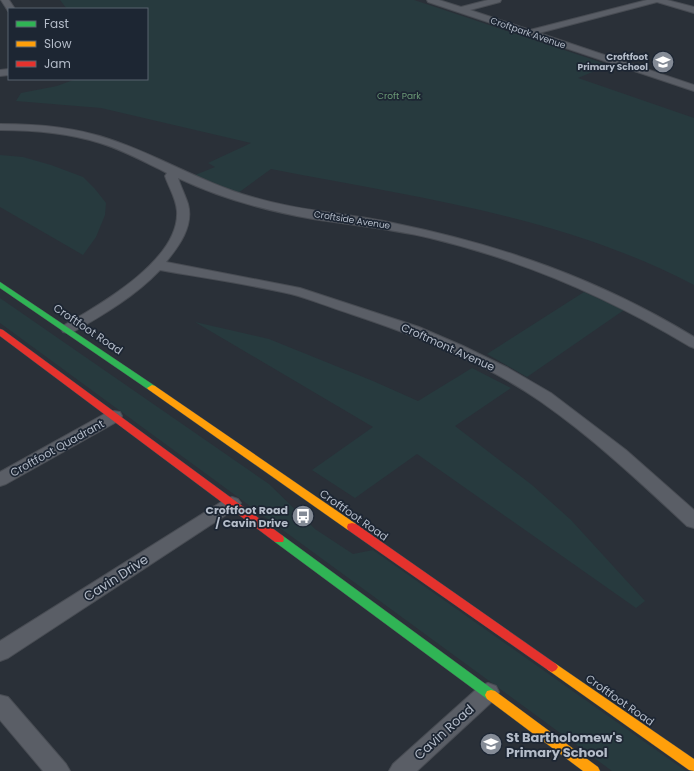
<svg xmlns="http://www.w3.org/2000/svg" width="694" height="771" font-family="Poppins,sans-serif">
	<rect width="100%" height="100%" fill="#2a3038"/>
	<g fill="#273a3e">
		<path d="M60,0H414L609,65L578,78L694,118V285C563,216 414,197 271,169L238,193L195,175L215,167L208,163L251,143L101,108L16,101L21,93L57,86L76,79H147V9H67Z"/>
		<polygon points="0,155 23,157 51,165 83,177 95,189 106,203 105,215 96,237 83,255 0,207"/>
		<polygon points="584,292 624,310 527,377 487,354"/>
		<polygon points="0,298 269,484 315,529 353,554 373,550 686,771 612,771 0,323"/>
		<polygon points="195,322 269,339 373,381 418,401 472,368 511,388 455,426 532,485 571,520 645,601 636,608 417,454 355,498 312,470 373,427"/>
	</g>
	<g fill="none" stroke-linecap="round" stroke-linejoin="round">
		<g stroke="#484c53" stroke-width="2">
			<g id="street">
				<polygon points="1,0 9,0 15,9 9,9 8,11"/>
				<polygon points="427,0 439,0 461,7 488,0 501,0 500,2 470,10 530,30 647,0 667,0 694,7 694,13 657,2 539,33 694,85 694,91 428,2"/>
				<polygon points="9,69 9,75 0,76 0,70"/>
				<path d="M0,124C37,124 74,127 109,139C158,155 202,183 252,197C298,211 346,213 393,223C501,245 599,279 694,337V348L689,346C608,297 522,260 430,238C391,229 352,225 313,219C267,211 220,198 178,178C181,187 185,195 188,204C194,226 179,246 166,262L300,288L419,327L463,346L508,368L551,393L626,450L694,510V528L687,526C640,482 593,438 540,401C482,361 417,336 351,314C331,308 311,299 291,294C248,284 204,278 160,270C135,296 105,314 73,332L68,333L63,332L61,329L63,326C99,305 180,260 177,211C176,198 169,188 165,176L167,173C145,162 123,150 100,143C68,133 34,130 0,130Z"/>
				<polygon points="114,411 120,412 122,416 120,420 6,484 0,486 0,472 108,412"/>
				<polygon points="232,497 238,499 241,503 238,507 8,658 0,661 0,641 226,499"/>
				<polygon points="488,683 496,686 499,692 496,698 417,771 389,771 393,764 480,686"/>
				<polygon points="0,695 8,697 66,764 70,771 43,771 0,720"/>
			</g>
		</g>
		<g stroke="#484c53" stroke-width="1">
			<g id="fast">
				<polygon points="0,282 155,386 157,388 155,390 149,390 0,288"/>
				<polygon points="279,535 283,536 495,691 497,695 495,699 491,700 487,699 275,542 274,539 275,536"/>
			</g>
		</g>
		<g stroke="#484c53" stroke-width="1">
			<g id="slow">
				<polygon points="152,385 155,386 356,524 357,527 356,530 348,530 149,390 147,388"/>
				<polygon points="552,662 556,664 694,759 694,771 689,770 548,670 546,667 548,664"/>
				<polygon points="491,690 495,691 598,767 600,771 583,771 487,699 485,695 487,691"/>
			</g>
		</g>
		<g stroke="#484c53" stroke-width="1">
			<g id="jam">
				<polygon points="0,329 3,330 283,536 284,539 283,542 275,542 0,336"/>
				<polygon points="352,523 356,524 556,664 558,667 556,670 552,672 548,670 348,530 347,527 348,524"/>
			</g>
		</g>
		<use href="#street" fill="#5a5e66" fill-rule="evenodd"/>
		<use href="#fast" fill="#30b455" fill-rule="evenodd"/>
		<use href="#slow" fill="#ff9f0a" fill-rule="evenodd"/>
		<use href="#jam" fill="#e5322d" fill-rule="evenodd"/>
	</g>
	<defs>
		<g id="school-disc" transform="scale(1.15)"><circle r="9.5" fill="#848b96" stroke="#1d2633"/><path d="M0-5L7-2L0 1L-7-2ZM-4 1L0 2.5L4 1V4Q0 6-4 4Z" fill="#fff"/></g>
		<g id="bus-disc" transform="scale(1.15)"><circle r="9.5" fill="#848b96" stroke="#1d2633"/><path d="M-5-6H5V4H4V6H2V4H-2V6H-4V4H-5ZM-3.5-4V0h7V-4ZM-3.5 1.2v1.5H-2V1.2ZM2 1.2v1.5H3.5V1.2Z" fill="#fff"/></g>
	</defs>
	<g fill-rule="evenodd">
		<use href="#school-disc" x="663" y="62"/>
		<use href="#bus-disc" x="303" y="516"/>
		<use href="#school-disc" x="491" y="744"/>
	</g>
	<g text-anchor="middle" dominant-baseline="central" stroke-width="3.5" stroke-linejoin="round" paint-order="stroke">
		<g font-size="9" fill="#b4bcc9" stroke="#1d2633">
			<text transform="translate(528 33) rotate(19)">Croftpark Avenue</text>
			<text transform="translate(352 220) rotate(9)">Croftside Avenue</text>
		</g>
		<g font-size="9" font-weight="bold" fill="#b4bcc9" stroke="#1d2633" text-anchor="end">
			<text x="648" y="57">Croftfoot<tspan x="648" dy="10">Primary School</tspan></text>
		</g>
		<g font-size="9" fill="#6b9a76" stroke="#1d2633">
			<text x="399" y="96">Croft Park</text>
		</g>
		<g font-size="11" fill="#b4bcc9" stroke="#1d2633">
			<text transform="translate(88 329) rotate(34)">Croftfoot Road</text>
			<text transform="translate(448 347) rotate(24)">Croftmont Avenue</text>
			<text transform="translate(57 448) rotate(-29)">Croftfoot Quadrant</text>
			<text transform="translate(354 515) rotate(35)">Croftfoot Road</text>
			<text transform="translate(620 700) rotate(35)">Croftfoot Road</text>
		</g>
		<g font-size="11" font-weight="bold" fill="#b4bcc9" stroke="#1d2633" text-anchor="end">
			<text x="288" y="510">Croftfoot Road<tspan x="288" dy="13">/ Cavin Drive</tspan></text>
		</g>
		<g font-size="13" fill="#b4bcc9" stroke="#1d2633">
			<text transform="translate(116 578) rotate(-33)">Cavin Drive</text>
			<text transform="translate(444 732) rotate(-42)">Cavin Road</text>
		</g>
		<g font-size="13" font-weight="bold" fill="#b4bcc9" stroke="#1d2633" text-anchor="start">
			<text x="506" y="737">St Bartholomew's<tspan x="506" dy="15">Primary School</tspan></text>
		</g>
	</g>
	<rect x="8" y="8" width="140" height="72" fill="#1d2633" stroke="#59626f"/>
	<rect x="16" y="21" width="20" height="6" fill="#30b455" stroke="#59626f"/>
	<text x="44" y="28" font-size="12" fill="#b4bcc9">Fast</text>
	<rect x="16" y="41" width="20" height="6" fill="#ff9f0a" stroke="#59626f"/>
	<text x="44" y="48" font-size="12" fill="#b4bcc9">Slow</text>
	<rect x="16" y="61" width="20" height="6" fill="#e5322d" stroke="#59626f"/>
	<text x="44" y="68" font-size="12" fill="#b4bcc9">Jam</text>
</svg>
